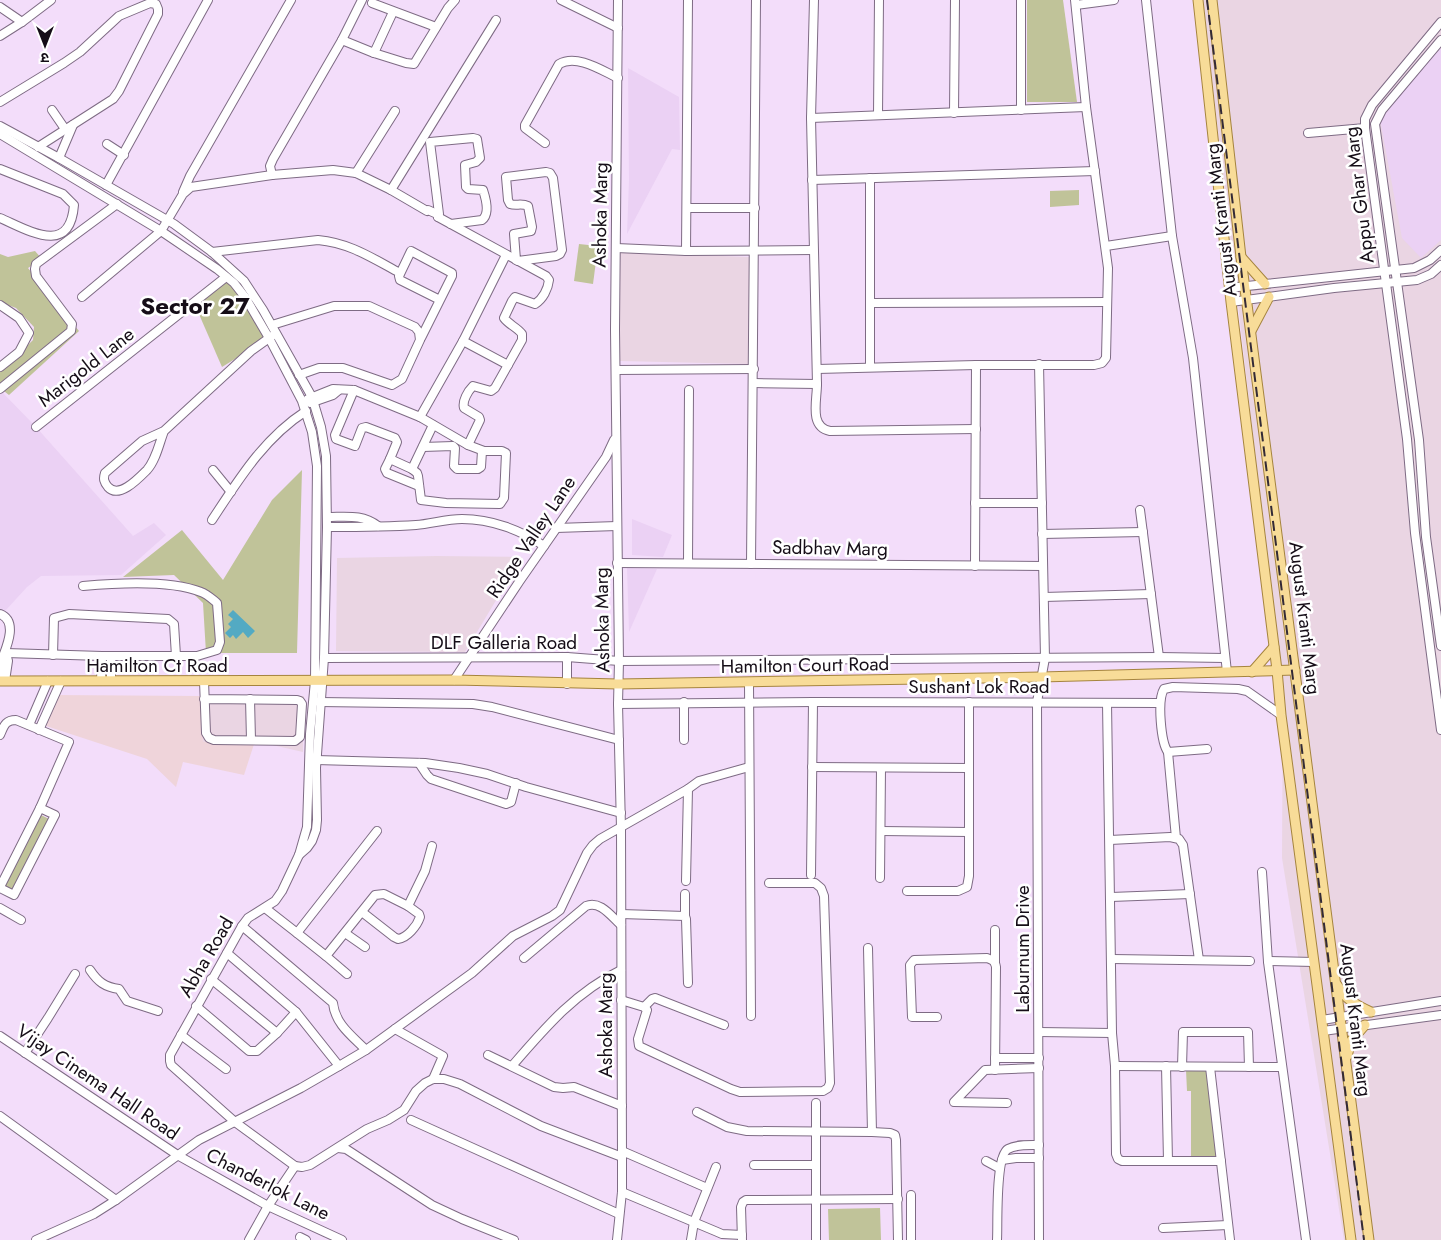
<svg xmlns="http://www.w3.org/2000/svg" width="1441" height="1240" font-family="Jost,'Noto Sans Devanagari',sans-serif">
	<rect width="100%" height="100%" fill="#f3ddfa"/>
	<g fill="#ead5e3">
		<polygon points="1203,0 1441,0 1441,1240 1344,1240 1282,858 1283,674 1269,574"/>
		<polygon points="617,252 750,257 748,364 620,361"/>
		<polygon points="436,556 522,557 465,652 336,651 337,558"/>
		<polygon points="201,696 304,696 303,752 255,741 203,742"/>
	</g>
	<g fill="#ebd1f4">
		<polygon points="1441,48 1441,240 1421,258 1402,238 1379,114"/>
		<polygon points="628,68 679,97 680,150 672,149 627,234 629,180"/>
		<polygon points="0,390 36,427 133,536 154,523 166,535 121,575 41,576 27,587 5,611 0,609"/>
		<polygon points="632,519 672,535 663,557 632,555"/>
		<polygon points="627,568 657,569 629,632"/>
	</g>
	<polygon fill="#efd4da" points="53,695 201,696 203,742 255,741 244,775 183,762 176,787 147,759 37,723"/>
	<g fill="#c0c399">
		<polygon points="1027,0 1063,0 1077,102 1027,102"/>
		<polygon points="1079,190 1079,205 1050,207 1050,191"/>
		<polygon points="579,244 598,246 593,284 574,281"/>
		<polygon points="35,251 42,259 28,268 79,331 9,395 0,388 0,372 33,340 34,327 16,308 0,302 0,254 8,257"/>
		<polygon points="226,277 269,338 222,367 195,305"/>
		<polygon points="302,470 297,653 206,653 203,603 174,575 123,577 182,530 223,580 272,500"/>
		<polygon points="39,814 49,819 14,890 4,885"/>
		<polygon points="1186,1070 1208,1070 1217,1157 1191,1157 1191,1091 1187,1091"/>
		<polygon points="880,1208 881,1240 829,1240 828,1209"/>
	</g>
	<polygon fill="#53aac3" points="233,610 255,631 248,638 243,632 236,639 233,635 230,638 225,633 231,627 228,624 233,619 228,615"/>
	<g fill="none" stroke-linecap="round" stroke-linejoin="round">
		<g stroke="#7e6b84" stroke-width="10">
			<g id="minor">
				<polyline points="561,0 618,28"/>
				<path d="M814,0L811,118L817,384C817,401 809,427 830,431L976,429"/>
				<polyline points="1021,0 1021,110"/>
				<polyline points="1146,0 1172,236 1193,358 1227,672"/>
				<polyline points="372,3 436,27"/>
				<polyline points="1076,5 1114,0"/>
				<polyline points="0,7 22,22"/>
				<polyline points="1441,22 1372,105 1365,119 1365,128 1407,439 1415,533 1441,730"/>
				<polyline points="0,36 22,22 51,0"/>
				<polyline points="342,40 374,53 393,12"/>
				<polyline points="1441,40 1382,110 1375,124 1419,440 1426,537 1441,646"/>
				<polyline points="374,53 406,63 414,64 448,8 455,0"/>
				<polyline points="0,102 64,63 80,52 119,16 150,3 156,4 158,9 158,14 119,91 113,99 38,147"/>
				<polyline points="52,110 65,129"/>
				<polyline points="954,113 955,0"/>
				<polyline points="878,115 879,0"/>
				<polyline points="811,118 1086,107"/>
				<polyline points="0,126 59,158 174,224 212,252 244,281 263,310 312,397 321,427 326,456 327,527 324,658 316,768 317,820 316,830 312,841 307,848 299,855"/>
				<polyline points="1308,133 1365,128"/>
				<polyline points="0,134 161,231 217,269 234,283 245,297 269,338 302,401 312,432 317,466 315,681 310,734 307,827 299,855 282,891 275,901 248,918 242,926 170,1055 170,1061 171,1065 235,1122 295,1166 302,1167 310,1165 367,1129 388,1120 404,1110 416,1091 425,1083 433,1079 444,1079 460,1084 541,1126 622,1157"/>
				<path d="M545,143L525,128V125L559,64C577,54 601,70 618,78"/>
				<polyline points="107,144 124,155"/>
				<polyline points="59,158 73,125"/>
				<path d="M0,169L63,194L74,205C70,257 28,230 0,218"/>
				<polyline points="356,173 395,111"/>
				<polyline points="272,175 270,166 273,159 342,40 362,0"/>
				<polyline points="812,180 1095,171"/>
				<polyline points="106,185 208,0"/>
				<polyline points="391,190 496,20"/>
				<polyline points="183,192 190,176 291,0"/>
				<polyline points="687,208 755,208"/>
				<path d="M438,217L439,214L430,142L473,138L477,139L480,158L476,162L465,165L466,187L468,189L483,190C486,199 490,214 482,220L451,224"/>
				<polyline points="1106,246 1172,236"/>
				<polyline points="616,248 686,251 813,250"/>
				<polyline points="686,251 688,0"/>
				<path d="M212,252L318,240C350,243 372,258 400,273"/>
				<path d="M516,260L514,234L531,231L532,227L528,206C522,203 516,206 510,204L508,200L506,177L546,172L550,173L553,178L562,250L560,254L556,256L518,261"/>
				<polyline points="1229,288 1414,268 1430,260 1441,250"/>
				<path d="M82,297L161,231L183,194L191,187L272,175L333,170L356,173L391,190L427,211L428,210L437,214L438,217L546,276L549,280C548,289 543,299 535,304L515,297L512,301L504,318C509,325 517,327 522,334V340L495,388L491,391L473,386C468,391 462,401 464,408L479,417L480,420L468,445L420,417"/>
				<polyline points="1231,302 1334,288 1417,280 1431,274 1441,265"/>
				<polyline points="870,303 1107,302"/>
				<polyline points="0,305 19,318 29,333 19,352 0,367"/>
				<polyline points="272,325 334,306 369,306 415,327 419,332 420,340 402,379 392,385 343,368 319,368 299,375"/>
				<polyline points="421,338 452,276 452,273 411,251 399,276 400,280 440,300"/>
				<polyline points="463,341 508,365"/>
				<polyline points="1039,364 1045,658 1037,702 1039,1240"/>
				<polyline points="870,367 870,178"/>
				<polyline points="817,369 976,365 1094,365 1102,363 1106,358 1108,268 1086,107 1075,0"/>
				<polyline points="616,370 754,369"/>
				<polyline points="754,383 817,384"/>
				<polyline points="0,389 71,331 72,324 36,276 35,269 36,264 117,204"/>
				<polyline points="354,390 335,435 336,439 355,446 362,428 366,427 395,438 397,442 390,459 412,469 433,425"/>
				<polyline points="308,399 333,389 354,390 420,417 463,341 506,255"/>
				<polyline points="310,403 333,395 339,390"/>
				<polyline points="36,427 226,277"/>
				<path d="M164,431C159,444 156,460 147,470C138,479 119,499 108,487C104,482 103,479 105,473L142,441L164,431L251,351L272,336"/>
				<polyline points="423,447 453,446 455,448 454,466 457,469 478,469 481,467 482,451"/>
				<polyline points="390,459 385,469 387,473 419,486"/>
				<polyline points="412,469 417,473 418,476 421,500 446,503 500,504 504,498 506,453 502,451 484,451 468,445"/>
				<polyline points="213,470 231,492"/>
				<polyline points="975,503 1042,503"/>
				<polyline points="1140,510 1159,657"/>
				<path d="M327,517C347,517 362,514 378,526"/>
				<path d="M212,520C239,479 264,438 306,411"/>
				<path d="M327,527C357,527 387,527 416,525C431,524 446,519 462,519C491,519 521,530 544,546"/>
				<polyline points="556,528 617,526"/>
				<polyline points="1042,534 1143,532"/>
				<polyline points="617,563 1043,566"/>
				<polyline points="688,563 689,390"/>
				<polyline points="751,564 756,0"/>
				<polyline points="975,566 976,365"/>
				<polyline points="1044,597 1151,594"/>
				<path d="M0,614C18,621 7,646 2,659C0,664 1,670 0,675"/>
				<path d="M6,653L102,656H197L217,650L220,642L217,603C212,599 207,594 201,592C171,580 115,583 83,586"/>
				<polyline points="53,655 54,618 69,614 168,619 174,624 176,656"/>
				<polyline points="111,656 111,681"/>
				<polyline points="324,658 567,657 619,661 1159,657 1225,658"/>
				<polyline points="454,680 519,582 606,457 614,440"/>
				<polyline points="5,681 8,661 6,653"/>
				<polyline points="101,681 102,656"/>
				<polyline points="204,681 206,733 209,738 214,740 295,741 300,737 302,704 300,701 297,700 204,699"/>
				<polyline points="749,682 751,1016"/>
				<polyline points="567,684 567,657"/>
				<polyline points="250,699 251,740"/>
				<polyline points="319,702 473,704 492,707 619,740"/>
				<polyline points="684,702 684,740"/>
				<polyline points="1107,703 1112,1033 1115,1066 1116,1154 1118,1159 1122,1161 1221,1161"/>
				<polyline points="618,704 813,702 1160,703"/>
				<polyline points="29,725 48,681"/>
				<polyline points="39,730 61,681"/>
				<path d="M0,735C4,726 5,720 16,720L69,742L40,808L0,887"/>
				<polyline points="1168,752 1207,749"/>
				<polyline points="316,760 425,763 459,768 487,774 526,787 621,813"/>
				<polyline points="419,763 427,775 431,779 506,804 511,802 516,783"/>
				<polyline points="812,767 969,768"/>
				<polyline points="881,831 969,832"/>
				<path d="M1176,838L1168,752C1161,743 1157,700 1164,689L1173,687L1238,689L1247,691L1281,715"/>
				<polyline points="1110,840 1170,837 1179,839 1183,845 1199,960"/>
				<polyline points="1262,872 1268,962 1306,1240"/>
				<polyline points="811,875 813,702"/>
				<polyline points="880,878 881,768"/>
				<polyline points="686,881 688,789 699,781 749,767"/>
				<polyline points="0,888 14,895 55,815 40,808"/>
				<polyline points="907,891 958,891 967,887 969,876 969,702"/>
				<polyline points="685,894 685,916"/>
				<polyline points="1111,897 1190,894"/>
				<polyline points="0,908 21,920"/>
				<polyline points="265,908 297,933 377,831"/>
				<path d="M362,912L394,937L398,939C407,938 417,926 420,917L419,914L408,906L425,871L432,846"/>
				<polyline points="621,914 685,916 686,919 688,983"/>
				<path d="M242,926L333,1003C335,1024 352,1036 366,1050"/>
				<polyline points="297,933 326,956 375,895 384,894 408,906"/>
				<polyline points="345,933 365,947"/>
				<polyline points="227,953 296,1012 339,1066 366,1050 472,973 513,936 552,916 560,910 587,853 593,845 600,839 688,789"/>
				<polyline points="326,956 347,974"/>
				<path d="M524,958L586,906C600,900 611,916 621,925"/>
				<polyline points="1112,959 1250,961"/>
				<polyline points="1268,961 1314,962"/>
				<polyline points="995,963 995,930"/>
				<path d="M90,970C98,982 105,987 119,989L127,1001L158,1011"/>
				<polyline points="211,979 277,1033 296,1012"/>
				<polyline points="621,1000 644,1007 647,1010 638,1039 639,1046 731,1089 740,1092 823,1091 828,1088 830,1083 824,896 821,888 815,883 769,883"/>
				<polyline points="196,1006 249,1051 257,1051 277,1033"/>
				<polyline points="644,1007 652,999 655,998 724,1025"/>
				<path d="M937,1017H912L910,965L914,960L987,958C993,960 995,961 996,967L995,1070"/>
				<polyline points="1322,1020 1441,1001"/>
				<polyline points="395,1029 443,1056 433,1079"/>
				<polyline points="1323,1031 1441,1015"/>
				<polyline points="1039,1032 1112,1033"/>
				<polyline points="181,1035 226,1069"/>
				<polyline points="0,1036 179,1156 268,1206 342,1240"/>
				<polyline points="25,1053 48,1018 75,974"/>
				<polyline points="488,1055 554,1087 563,1088 574,1087 622,1106"/>
				<polyline points="995,1058 1039,1058"/>
				<path d="M512,1066C544,1029 575,992 621,970"/>
				<polyline points="1115,1066 1282,1067"/>
				<polyline points="1166,1066 1168,1161"/>
				<polyline points="1182,1067 1183,1032 1248,1032 1249,1067"/>
				<polyline points="1210,1067 1230,1240"/>
				<polyline points="816,1103 816,1240"/>
				<polyline points="1007,1103 954,1102 985,1070 1039,1068"/>
				<polyline points="697,1112 727,1127 747,1131 872,1132 868,948"/>
				<polyline points="0,1116 116,1200"/>
				<polyline points="411,1120 619,1214"/>
				<polyline points="872,1132 890,1133 895,1135 896,1140 898,1240"/>
				<polyline points="338,1148 346,1149 432,1205 462,1219 514,1240"/>
				<polyline points="622,1151 707,1188"/>
				<polyline points="1002,1160 1016,1158 1039,1158"/>
				<polyline points="986,1161 999,1168"/>
				<polyline points="754,1165 815,1165"/>
				<polyline points="622,1192 715,1231 722,1234 742,1235"/>
				<polyline points="911,1195 911,1240"/>
				<polyline points="1163,1228 1228,1225"/>
				<polyline points="300,1237 306,1240"/>
				<polyline points="36,1240 94,1214 116,1200 199,1140 301,1088 339,1066"/>
				<polyline points="249,1240 268,1206 295,1166"/>
				<polyline points="617,1240 622,1192 622,1157 621,828 618,704 619,661 615,330 618,0"/>
				<polyline points="691,1240 694,1222 716,1167"/>
				<polyline points="742,1240 741,1207 743,1202 746,1200 898,1199"/>
				<path d="M997,1240C998,1224 995,1156 1008,1149C1017,1144 1030,1145 1039,1145"/>
			</g>
		</g>
		<g stroke="#a5843e" stroke-width="11">
			<g id="major">
				<polyline points="1198,0 1231,302 1277,670 1281,715 1351,1240"/>
				<polyline points="1212,0 1242,266 1369,1240"/>
				<polyline points="1241,257 1265,284"/>
				<polyline points="1251,331 1269,297"/>
				<polyline points="1252,672 1274,647"/>
				<polyline points="0,681 454,680 618,684 1041,677 1295,670"/>
				<path d="M1337,985C1345,999 1356,1005 1371,1012"/>
				<polyline points="1347,1056 1351,1041 1365,1025"/>
			</g>
		</g>
		<use href="#minor" stroke="#fff" stroke-width="8"/>
		<use href="#major" stroke="#f8dc98" stroke-width="9"/>
		<polyline stroke="#332a36" stroke-width="2" stroke-dasharray="10 5" stroke-linecap="butt" points="1207,0 1364,1240"/>
	</g>
	<g text-anchor="middle" dominant-baseline="central" stroke-width="5" stroke-linejoin="round" paint-order="stroke">
		<g font-size="19" fill="#150d17" stroke="#fff">
			<text transform="translate(1359 195) rotate(-97)">Appu Ghar Marg</text>
			<text transform="translate(600 215) rotate(-89)">Ashoka Marg</text>
			<text transform="translate(1221 220) rotate(-97)">August Kranti Marg</text>
			<text transform="translate(86 367) rotate(-38)">Marigold Lane</text>
			<text transform="translate(531 537) rotate(-56)">Ridge Valley Lane</text>
			<text transform="translate(830 548) rotate(1)">Sadbhav Marg</text>
			<text transform="translate(1305 618) rotate(83)">August Kranti Marg</text>
			<text transform="translate(602 620) rotate(-91)">Ashoka Marg</text>
			<text x="504" y="642">DLF Galleria Road</text>
			<text x="157" y="665">Hamilton Ct Road</text>
			<text transform="translate(805 665) rotate(-1)">Hamilton Court Road</text>
			<text x="979" y="686">Sushant Lok Road</text>
			<text transform="translate(1022 949) rotate(-90)">Laburnum Drive</text>
			<text transform="translate(206 957) rotate(-60)">Abha Road</text>
			<text transform="translate(1356 1020) rotate(83)">August Kranti Marg</text>
			<text transform="translate(605 1025) rotate(-90)">Ashoka Marg</text>
			<text transform="translate(98 1082) rotate(34)">Vijay Cinema Hall Road</text>
			<text transform="translate(268 1184) rotate(27)">Chanderlok Lane</text>
		</g>
		<g font-size="24" font-weight="bold" fill="#150d17" stroke="#fff">
			<text x="195" y="305">Sector 27</text>
		</g>
	</g>
	<g transform="translate(45 45) rotate(180)" stroke="#ffffff" stroke-width="4" paint-order="stroke">
	<path d="M0-4L9 19L0 12L-9 19Z" fill="#150d17"/>
	<text y="-8" font-size="14" font-weight="bold" text-anchor="middle" fill="#150d17">उ</text>
	</g>
</svg>
